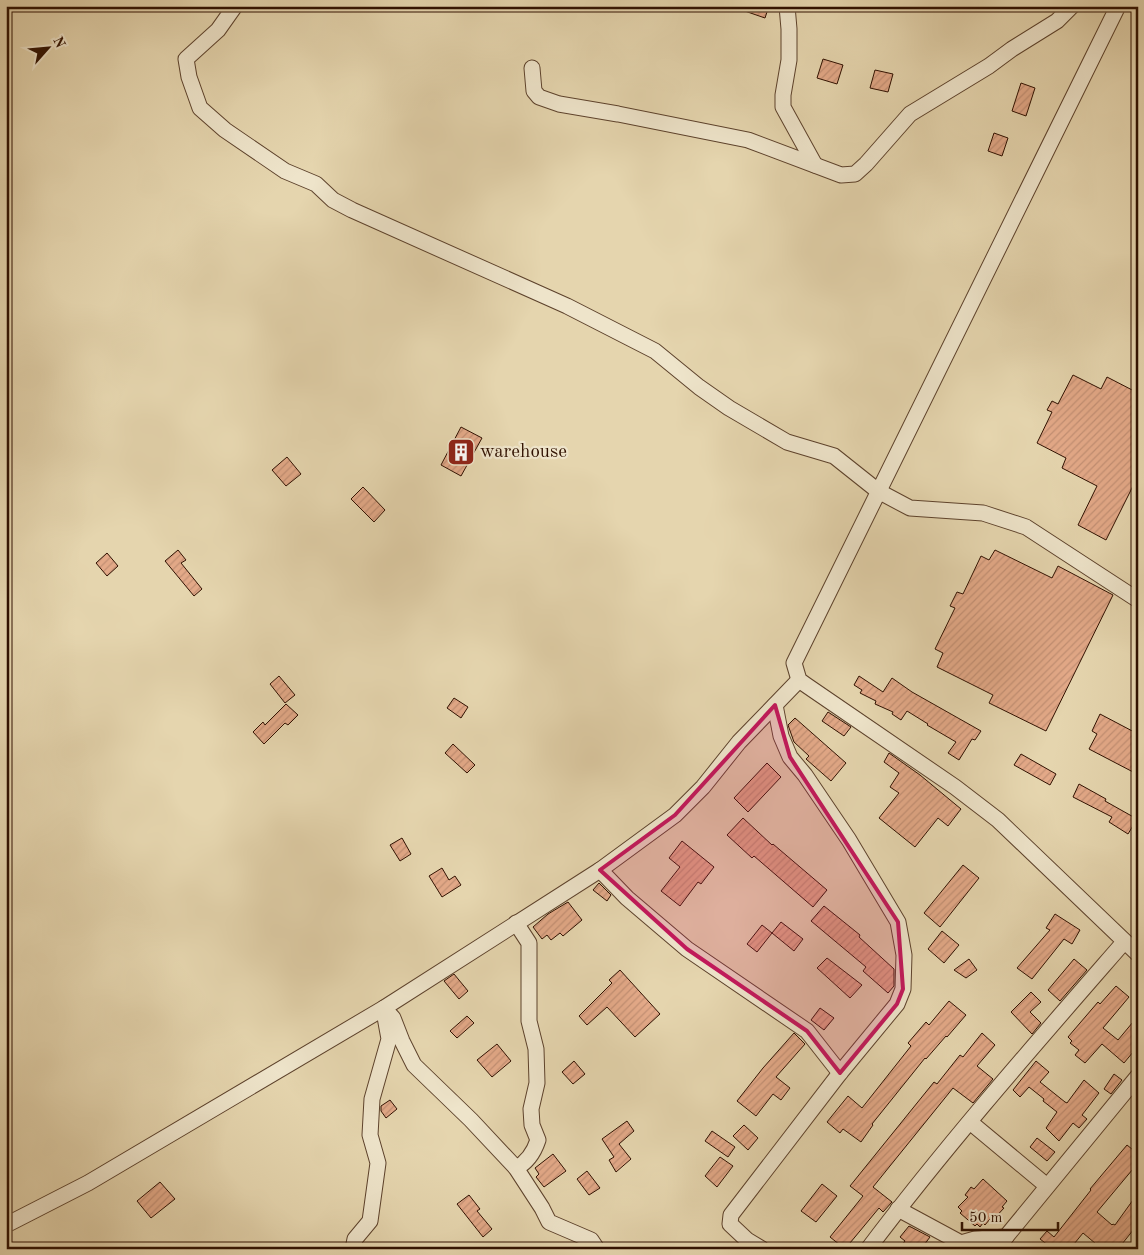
<svg xmlns="http://www.w3.org/2000/svg" width="1144" height="1255" font-family="'Old Standard TT',serif">
	<defs>
		<pattern id="building-hatch" width="6" height="6" patternUnits="userSpaceOnUse" patternTransform="scale(1.25)"><rect width="6" height="6" fill="#e3a988"/><path d="M-1 1l2-2M0 6l6-6M5 7l2-2" fill="none" stroke="#c39074"/></pattern>
	</defs>
	<rect width="100%" height="100%" fill="#e5d5ae"/>
	<filter id="stains"><feTurbulence type="fractalNoise" baseFrequency=".004" numOctaves="4"/><feColorMatrix values="0 0 0 0 .2 0 0 0 0 .09 0 0 0 0 .02 0 0 0 .5 -.17"/></filter>
	<radialGradient id="worn" r=".72"><stop offset=".6" stop-color="#630" stop-opacity="0"/><stop offset="1" stop-color="#630" stop-opacity=".3"/></radialGradient>
	<g fill="url(#building-hatch)" stroke="#301101">
		<polygon points="736,6 769,6 765,18 736,8"/>
		<polygon points="823,59 843,65 837,84 817,78"/>
		<polygon points="875,70 893,74 888,92 870,88"/>
		<polygon points="1021,83 1035,88 1026,116 1012,111"/>
		<polygon points="994,133 1008,138 1002,156 988,151"/>
		<polygon points="1073,375 1101,389 1107,377 1138,393 1138,476 1106,540 1078,525 1097,486 1062,468 1066,458 1037,443 1052,412 1047,410 1052,401 1058,404"/>
		<polygon points="461,427 482,438 461,476 441,465"/>
		<polygon points="287,457 301,474 286,486 272,470"/>
		<polygon points="363,487 385,510 374,522 351,499"/>
		<polygon points="178,550 186,560 181,563 202,589 194,596 165,561"/>
		<polygon points="995,550 1052,578 1058,566 1113,595 1046,731 989,703 993,695 937,667 943,653 935,649 955,608 950,606 957,592 963,594 981,556 989,560"/>
		<polygon points="107,553 118,566 107,576 96,563"/>
		<polygon points="279,676 295,695 285,703 270,684"/>
		<polygon points="859,676 883,692 892,678 912,692 981,731 975,740 972,739 959,760 948,753 956,742 927,725 928,724 907,711 901,720 892,714 893,712 875,704 876,701 860,693 862,690 854,685"/>
		<polygon points="454,698 468,707 461,718 447,708"/>
		<polygon points="286,704 298,715 288,725 285,723 264,744 253,732 263,722 265,725"/>
		<polygon points="828,712 851,727 844,736 822,721"/>
		<polygon points="1100,714 1138,734 1138,768 1135,773 1089,749 1097,734 1092,731"/>
		<polygon points="795,718 846,763 831,781 806,759 809,756 794,742 788,725"/>
		<polygon points="453,744 475,765 467,773 445,753"/>
		<polygon points="889,753 920,775 961,809 948,826 938,818 915,847 879,818 899,793 890,787 899,773 884,762"/>
		<polygon points="1021,754 1056,774 1050,785 1014,765"/>
		<polygon points="767,763 781,777 748,812 734,798"/>
		<polygon points="1079,784 1106,799 1105,801 1137,819 1128,834 1109,822 1112,817 1073,797"/>
		<polygon points="743,818 772,845 773,844 827,890 813,907 754,856 752,858 727,835"/>
		<polygon points="402,838 411,854 400,861 390,845"/>
		<polygon points="682,841 714,867 701,884 698,882 680,906 661,891 680,867 669,858"/>
		<polygon points="963,865 979,878 940,927 924,913"/>
		<polygon points="442,868 449,880 455,876 461,885 442,897 429,876"/>
		<polygon points="599,883 611,895 607,901 593,890"/>
		<polygon points="568,902 582,920 563,936 560,933 551,940 547,935 542,939 533,927 548,914"/>
		<polygon points="824,906 860,935 859,937 894,969 894,986 888,993 863,971 866,967 811,921"/>
		<polygon points="1055,914 1080,930 1072,944 1064,939 1032,979 1017,968 1050,930 1046,928"/>
		<polygon points="781,922 803,939 794,951 772,933"/>
		<polygon points="762,925 772,933 757,952 747,944"/>
		<polygon points="942,931 959,945 944,963 928,949"/>
		<polygon points="827,958 862,985 850,998 817,968"/>
		<polygon points="969,959 977,970 966,978 954,970"/>
		<polygon points="1074,959 1087,970 1060,1001 1048,990"/>
		<polygon points="620,970 660,1014 635,1037 607,1007 587,1025 579,1016 612,983 609,980"/>
		<polygon points="454,974 468,991 459,999 444,981"/>
		<polygon points="1116,986 1129,997 1103,1028 1118,1040 1138,1016 1138,1046 1124,1063 1102,1044 1085,1063 1075,1055 1079,1050 1070,1043 1072,1041 1068,1037 1098,1002 1100,1004"/>
		<polygon points="1031,992 1041,1002 1030,1012 1041,1023 1032,1034 1011,1012"/>
		<polygon points="949,1001 966,1015 947,1037 946,1036 926,1059 925,1058 872,1124 873,1125 861,1142 843,1129 840,1133 827,1122 848,1096 862,1108 911,1046 908,1043 926,1022 929,1025"/>
		<polygon points="820,1008 834,1018 824,1030 811,1020"/>
		<polygon points="467,1016 474,1023 457,1038 450,1031"/>
		<polygon points="794,1033 805,1044 776,1077 790,1088 781,1100 773,1094 756,1116 737,1101 763,1068"/>
		<polygon points="982,1033 995,1045 977,1066 993,1079 973,1103 953,1088 873,1187 892,1202 883,1212 879,1208 845,1249 830,1237 863,1196 850,1186 934,1082 937,1084 960,1055 963,1057"/>
		<polygon points="497,1044 511,1061 492,1077 477,1060"/>
		<polygon points="574,1061 585,1074 573,1084 562,1072"/>
		<polygon points="1036,1061 1049,1072 1040,1082 1065,1102 1067,1103 1084,1080 1099,1093 1082,1115 1087,1119 1079,1128 1073,1123 1059,1141 1046,1128 1057,1112 1043,1101 1044,1099 1029,1087 1020,1097 1013,1090"/>
		<polygon points="1114,1074 1122,1080 1111,1094 1104,1089"/>
		<polygon points="390,1100 397,1109 386,1118 381,1111 381,1106"/>
		<polygon points="627,1121 634,1131 619,1144 631,1159 616,1172 609,1160 614,1157 602,1139"/>
		<polygon points="744,1125 758,1138 748,1150 733,1136"/>
		<polygon points="712,1131 735,1147 728,1157 705,1141"/>
		<polygon points="1037,1138 1055,1152 1047,1161 1030,1147"/>
		<polygon points="1127,1145 1138,1154 1138,1163 1097,1212 1112,1225 1113,1224 1115,1225 1138,1193 1138,1224 1118,1249 1102,1249 1083,1233 1070,1249 1053,1249 1040,1239 1047,1231 1054,1237 1091,1190 1090,1189"/>
		<polygon points="553,1154 566,1171 544,1187 536,1177 539,1174 535,1168"/>
		<polygon points="720,1157 733,1166 717,1187 705,1176"/>
		<polygon points="587,1171 600,1188 589,1195 577,1179"/>
		<polygon points="983,1179 1007,1201 1002,1207 1004,1208 992,1221 990,1219 985,1225 983,1223 980,1227 977,1224 975,1226 960,1213 962,1211 958,1207 968,1197 965,1195 971,1187 974,1189"/>
		<polygon points="160,1182 175,1199 151,1218 137,1201"/>
		<polygon points="822,1184 837,1196 816,1222 801,1211"/>
		<polygon points="469,1195 480,1209 477,1211 492,1229 483,1237 457,1204"/>
		<polygon points="909,1226 930,1237 921,1249 899,1249 905,1241 900,1237"/>
	</g>
	<g fill="none" stroke-linecap="round" stroke-linejoin="round">
		<g stroke="#5d422c" stroke-width="17">
			<g id="minor">
				<polyline points="235,6 218,30 186,59 189,77 200,108 225,130 285,171 316,184 333,200 352,210 567,306 655,351 699,387 729,408 787,442 834,456 878,491 910,508 983,513 1026,527 1138,600"/>
				<polyline points="787,6 789,29 789,60 783,95 783,107 815,165"/>
				<polyline points="1118,6 794,663 799,680 806,685 955,787 998,820 1138,954"/>
				<polyline points="532,68 534,91 539,97 559,104 618,114 748,140 841,175 855,174 866,164 910,114 989,66 1012,49 1057,21 1072,6"/>
				<polyline points="600,870 627,898 687,949 807,1031 840,1073"/>
				<polyline points="384,1008 393,1018 402,1041 414,1065 471,1120 516,1168 542,1208 549,1222 591,1240 597,1249"/>
				<polyline points="970,1122 1047,1186"/>
				<path d="M516,1168C528,1162 534,1152 538,1140L532,1125L531,1109L537,1083L536,1049L529,1021V943L516,923"/>
				<polyline points="898,1209 961,1243 967,1249"/>
				<polyline points="6,1225 88,1183 384,1008 600,870 675,815 703,787 739,742 799,680"/>
				<polyline points="961,1243 975,1239 1006,1237"/>
				<polyline points="353,1249 355,1239 370,1221 378,1163 370,1135 372,1099 389,1039 385,1017"/>
				<polyline points="762,1249 747,1240 730,1224 731,1215 840,1073 897,1004 903,989 904,955 898,922 849,840 805,775 790,757 781,736 775,705"/>
				<path d="M868,1249C948,1143 1037,1042 1124,942"/>
				<polyline points="996,1249 1138,1076"/>
			</g>
		</g>
		<use href="#minor" stroke="#eee4ca" stroke-width="15"/>
	</g>
	<path fill="#c2185b" fill-opacity="0.2" stroke="#c2185b" stroke-width="4" stroke-linejoin="round" d="M775,705L790,757L898,922L903,989L897,1004L840,1073L807,1031L687,949L600,870L675,815Z"/>
	<defs>
		<g id="building-square" transform="scale(1.4375)"><rect x="-9" y="-9" width="18" height="18" rx="4" fill="#8f2418" stroke="#eee4ca"/><path d="M-4-6H4V6H1V3H-1V6H-4ZM-2.5-4.3h1.7v1.8h-1.7ZM.8-4.3h1.7v1.8H.8ZM-2.5-1h1.7V.8h-1.7ZM.8-1h1.7V.8H.8Z" fill="#fff"/></g>
	</defs>
	<g fill-rule="evenodd">
		<use href="#building-square" x="461" y="452"/>
	</g>
	<g text-anchor="middle" dominant-baseline="central" stroke-width="4.5" stroke-linejoin="round" paint-order="stroke">
		<g font-size="19" fill="#301101" stroke="#eee4ca" text-anchor="start">
			<text x="480" y="452">warehouse</text>
		</g>
	</g>
	<rect width="1144" height="1255" fill="none" stroke="#e5d5ae" stroke-width="25"/>
	<rect x="8" y="8" width="1129" height="1240" fill="none" stroke="#301101" stroke-width="2.5"/>
	<rect x="12" y="12" width="1119" height="1230" fill="none" stroke="#301101"/>
	<g transform="translate(48 48) rotate(63)" stroke="#eee4ca" stroke-width="4" paint-order="stroke">
	<path d="M0-4L9 19L0 12L-9 19Z" fill="#301101"/>
	<text y="-8" font-size="14" font-weight="bold" text-anchor="middle" fill="#301101">N</text>
	</g>
	<path d="M962 1222v8h96v-8" fill="none" stroke="#301101" stroke-width="2.5"/>
	<text x="969" y="1222" font-size="15" fill="#301101" stroke="#eee4ca" stroke-width="4" paint-order="stroke">50 m</text>
	<rect width="100%" height="100%" filter="url(#stains)"/>
	<rect width="100%" height="100%" fill="url(#worn)"/>
</svg>
